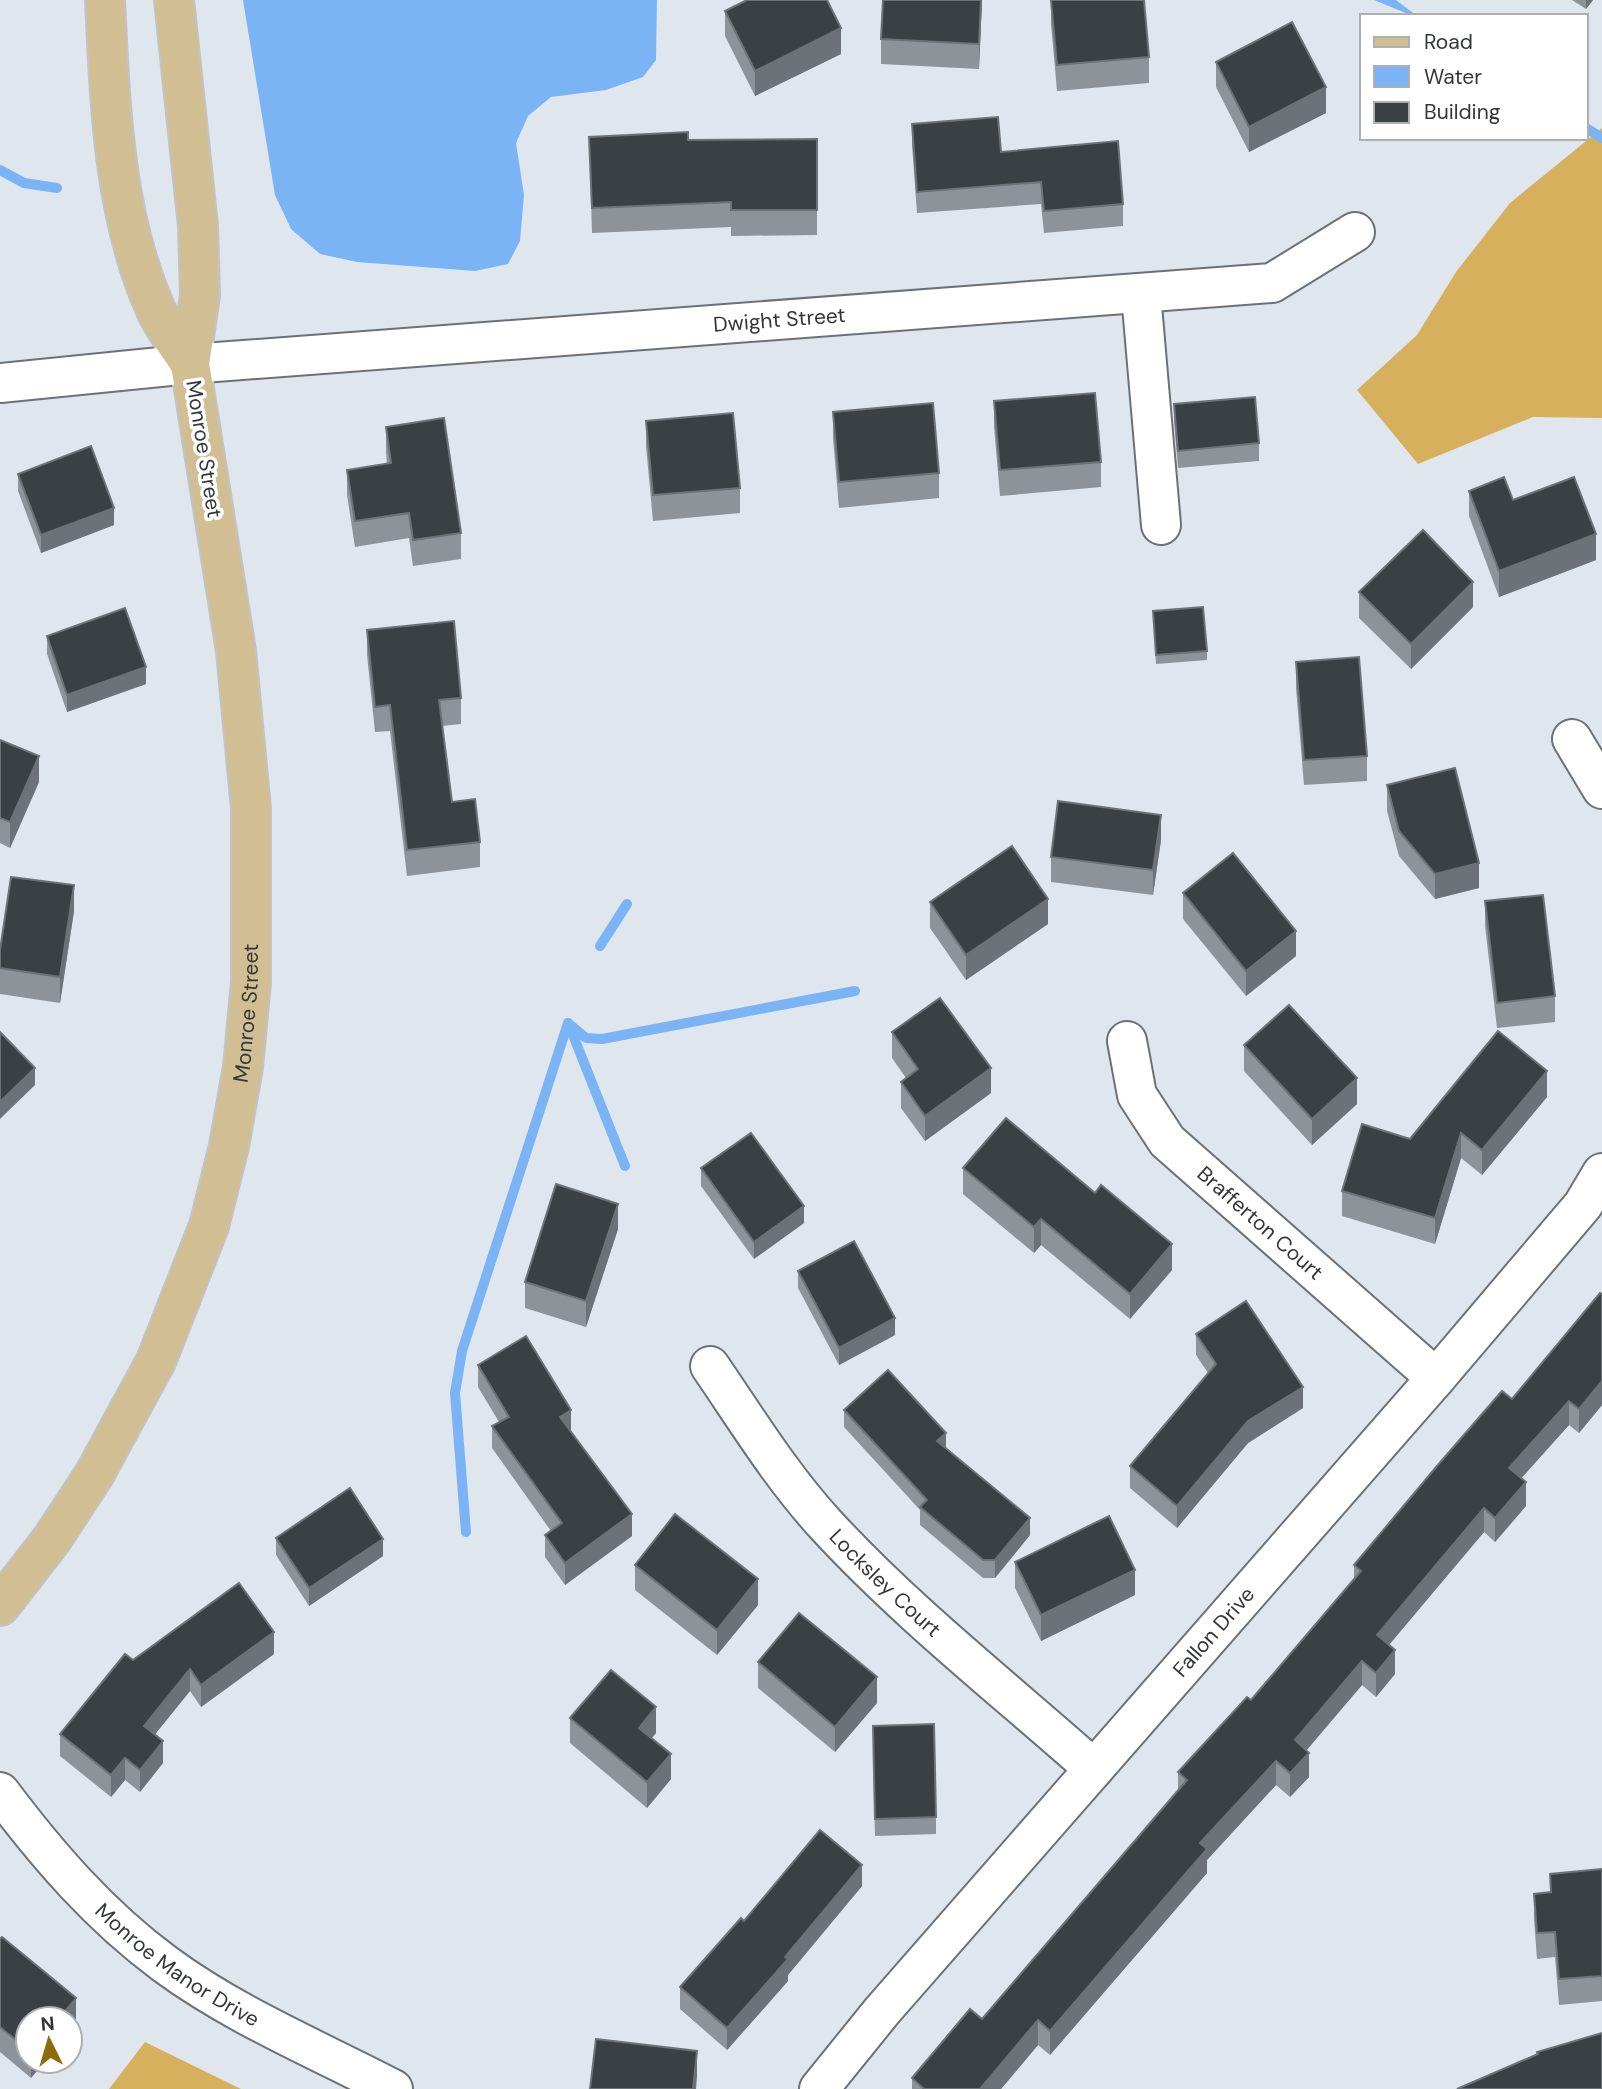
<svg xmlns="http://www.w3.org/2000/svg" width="1602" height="2089" font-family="'DM Sans',sans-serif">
	<rect width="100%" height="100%" fill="#e0e6ed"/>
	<g fill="#d7b05e">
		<polygon points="1602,128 1602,418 1533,417 1418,464 1357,390 1417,335 1456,272 1510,203"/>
		<polygon points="145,2042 241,2089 109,2089"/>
	</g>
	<g fill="#7ab4f4">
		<polygon points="243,0 657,0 656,60 643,77 606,90 551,97 528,116 516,143 524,195 520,241 508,264 475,271 357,262 320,254 291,229 275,195"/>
		<polygon points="1374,0 1396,0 1417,16 1413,16"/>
	</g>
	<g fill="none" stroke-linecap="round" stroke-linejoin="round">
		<g stroke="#7ab4f4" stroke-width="10">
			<polyline points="1586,128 1602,138"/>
			<polyline points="0,170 24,183 57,188"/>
			<polyline points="600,946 627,904"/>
			<polyline points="568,1023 586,1038 602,1039 855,991"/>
			<polyline points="569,1025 625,1166"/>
			<polyline points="466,1532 455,1393 462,1351 568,1023"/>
		</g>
		<g stroke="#6c7177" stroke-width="42">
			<g id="minor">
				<polyline points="1141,294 1161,525"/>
				<path id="s1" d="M0,383L190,364L1272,283L1355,232"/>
				<polyline points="1572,739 1602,789"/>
				<path id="s2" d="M1127,1041L1137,1095L1167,1141L1436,1378"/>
				<path id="s3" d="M710,1366C747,1420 781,1476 826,1525C907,1613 1004,1689 1094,1769"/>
				<path id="s4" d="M0,1792C48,1856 100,1916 165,1964C234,2015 318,2050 393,2089"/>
				<path id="s5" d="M819,2089L882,2011L1436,1378L1583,1205L1602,1173"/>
			</g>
		</g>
		<g stroke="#c2c3c3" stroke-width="42">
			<g id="major">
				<path d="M105,0C110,102 113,214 156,310C164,328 179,346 190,364"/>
				<path id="s6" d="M0,1606L52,1539L94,1475L156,1361L209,1226L229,1146L243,1067L251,982V809L236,651L190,364L200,295L198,226L174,0"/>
			</g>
		</g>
		<use href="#minor" stroke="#fff" stroke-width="38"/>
		<use href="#major" stroke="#d1be92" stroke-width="38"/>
	</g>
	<g fill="#8e9399">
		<polygon points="982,0 979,69 881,64 881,39"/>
		<polygon points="1051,0 1149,57 1149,83 1057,91 1051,24"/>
		<polygon points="1572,0 1593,0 1586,9"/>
		<polygon points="725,11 841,54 755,96 725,36"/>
		<polygon points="1216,62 1326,113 1249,152 1216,87"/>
		<polygon points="912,124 1001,152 1123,204 1123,226 1044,233 1041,204 917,213 912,145"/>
		<polygon points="589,137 688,140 817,139 817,235 731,236 731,227 592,233"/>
		<polygon points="994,401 1101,462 1101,487 1000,496 994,427"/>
		<polygon points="1174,404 1259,443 1259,461 1178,468 1174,421"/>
		<polygon points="833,412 939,473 939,498 839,508 833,438"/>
		<polygon points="646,421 740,488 740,513 653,521 646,446"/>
		<polygon points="386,427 461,533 461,559 413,566 409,538 355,547 347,495 347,470 387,464 386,452"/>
		<polygon points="18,474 114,525 41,553 18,491"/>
		<polygon points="1469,491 1596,560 1499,597 1469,516"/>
		<polygon points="1359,592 1473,607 1411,669 1359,618"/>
		<polygon points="1153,611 1207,651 1207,660 1156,664"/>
		<polygon points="367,630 461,698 461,724 442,726 452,802 480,842 480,867 407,876 390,731 375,732 367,655"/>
		<polygon points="47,636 146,684 67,712 47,654"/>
		<polygon points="1296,662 1367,756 1367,781 1304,785 1296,688"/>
		<polygon points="0,740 39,782 10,848 0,843"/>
		<polygon points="1387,785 1479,888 1435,899 1399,856 1387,811"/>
		<polygon points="1161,840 1153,895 1051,882 1051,857"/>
		<polygon points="1183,893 1296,956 1246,996 1183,919"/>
		<polygon points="1485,901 1555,996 1555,1022 1497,1028 1485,926"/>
		<polygon points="930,902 1048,924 966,980 930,928"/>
		<polygon points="74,911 60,1003 0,994 0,950"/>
		<polygon points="892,1032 991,1093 925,1141 901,1108 901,1082 906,1078 892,1058"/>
		<polygon points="1244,1045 1357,1104 1312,1145 1244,1071"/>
		<polygon points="1547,1097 1482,1175 1461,1158 1435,1244 1342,1216 1342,1191 1410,1139"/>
		<polygon points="701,1168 804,1223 754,1259 701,1186"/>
		<polygon points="963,1168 1095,1193 1172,1270 1130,1319 1041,1245 1034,1253 963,1194"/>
		<polygon points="618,1229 586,1327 525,1308 525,1282"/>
		<polygon points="798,1271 895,1335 839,1365 798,1288"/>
		<polygon points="1602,1294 1602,1405 1579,1433 1569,1425 1521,1478 1526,1506 1495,1542 1484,1532 1389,1645 1395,1674 1376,1697 1362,1685 1306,1750 1309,1777 1290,1797 1276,1785 1207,1860 1207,1873 1050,2055 1038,2045 1001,2089 912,2089 912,2078 982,2019 1178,1791 1178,1772 1251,1700 1354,1579 1354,1565 1512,1399"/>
		<polygon points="1196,1334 1303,1408 1248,1443 1177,1528 1130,1488 1130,1466 1208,1373 1196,1355"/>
		<polygon points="478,1365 571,1432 632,1536 565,1585 545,1557 545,1535 551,1531 492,1448 492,1426 499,1422 478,1387"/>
		<polygon points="844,1410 946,1448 1030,1535 995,1578 983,1578 920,1525 920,1510 844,1427"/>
		<polygon points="276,1538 383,1556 309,1606 276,1555"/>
		<polygon points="1015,1562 1135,1595 1041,1641 1015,1588"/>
		<polygon points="635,1565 758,1605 717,1655 635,1590"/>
		<polygon points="274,1654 201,1707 190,1691 155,1734 163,1763 140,1792 125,1780 111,1797 60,1756 60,1734 133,1660"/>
		<polygon points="758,1662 877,1703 835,1752 758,1688"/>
		<polygon points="570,1718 656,1733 652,1738 671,1779 647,1808 570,1743"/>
		<polygon points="873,1744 936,1817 936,1834 875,1836"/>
		<polygon points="1602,1869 1602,2001 1559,2005 1555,1957 1537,1959 1534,1919 1534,1894 1550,1892 1550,1874"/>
		<polygon points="862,1886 788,1975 788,1981 727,2050 680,2009 680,1987 744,1921"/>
		<polygon points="0,1939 76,2023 70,2031 70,2019 28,2019 28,2061 45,2061 31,2078 0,2052"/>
	</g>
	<g fill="#6c7277">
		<polygon points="981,0 982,0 979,69 979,44"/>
		<polygon points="1586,0 1593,0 1586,9"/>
		<polygon points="841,28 841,54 755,96 755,71"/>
		<polygon points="1326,87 1326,113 1249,152 1249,127"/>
		<polygon points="114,508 114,525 41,553 41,535"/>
		<polygon points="1596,534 1596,560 1499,597 1499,571"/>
		<polygon points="1473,582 1473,607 1411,669 1411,644"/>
		<polygon points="146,667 146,684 67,712 67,695"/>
		<polygon points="39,756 39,782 10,848 10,822"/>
		<polygon points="1161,815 1161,840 1153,895 1153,870"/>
		<polygon points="1479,863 1479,888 1435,899 1435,874"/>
		<polygon points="74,885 74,911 60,1003 60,977"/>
		<polygon points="1048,899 1048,924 966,980 966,955"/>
		<polygon points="1296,931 1296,956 1246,996 1246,971"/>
		<polygon points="35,1068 35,1085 0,1119 0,1102"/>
		<polygon points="991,1068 991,1093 925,1141 925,1116"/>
		<polygon points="1547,1071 1547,1097 1482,1175 1482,1150"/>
		<polygon points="1357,1078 1357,1104 1312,1145 1312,1119"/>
		<polygon points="1461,1133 1461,1158 1435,1244 1435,1218"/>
		<polygon points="618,1204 618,1229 586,1327 586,1301"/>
		<polygon points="804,1206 804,1223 754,1259 754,1242"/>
		<polygon points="1041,1219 1041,1245 1034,1253 1034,1227"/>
		<polygon points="1172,1244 1172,1270 1130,1319 1130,1294"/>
		<polygon points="895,1318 895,1335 839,1365 839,1348"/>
		<polygon points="1602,1381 1602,1405 1579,1433 1579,1409"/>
		<polygon points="1303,1387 1303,1408 1248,1443 1177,1528 1177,1506 1248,1421"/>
		<polygon points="1569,1401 1569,1425 1509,1492 1509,1468"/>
		<polygon points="571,1410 571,1432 560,1417"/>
		<polygon points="946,1433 946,1450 937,1441"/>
		<polygon points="1526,1482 1526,1506 1495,1542 1495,1518"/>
		<polygon points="1484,1508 1484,1532 1377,1659 1377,1635"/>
		<polygon points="632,1514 632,1536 565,1585 565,1563"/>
		<polygon points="1030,1518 1030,1535 995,1578 995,1560"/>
		<polygon points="383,1539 383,1556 309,1606 309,1588"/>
		<polygon points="1135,1570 1135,1595 1041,1641 1041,1615"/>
		<polygon points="758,1579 758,1605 717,1655 717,1630"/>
		<polygon points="274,1632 274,1654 201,1707 201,1685"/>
		<polygon points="1395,1650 1395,1674 1376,1697 1376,1673"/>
		<polygon points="1362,1661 1362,1685 1295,1764 1295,1740"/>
		<polygon points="190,1669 190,1691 144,1748 144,1726"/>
		<polygon points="877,1677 877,1703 835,1752 835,1727"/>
		<polygon points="656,1707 656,1733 639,1753 639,1728"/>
		<polygon points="163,1741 163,1763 140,1792 140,1770"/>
		<polygon points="1309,1753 1309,1777 1290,1797 1290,1773"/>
		<polygon points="671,1754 671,1779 647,1808 647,1782"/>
		<polygon points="125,1758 125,1780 111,1797 111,1775"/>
		<polygon points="1276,1761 1276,1785 1207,1860 1207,1873 1050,2055 1050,2031 1200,1843"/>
		<polygon points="862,1865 862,1886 788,1975 788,1981 727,2050 727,2028"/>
		<polygon points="76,1998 76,2023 70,2031 70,2019 59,2019"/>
		<polygon points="1038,2020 1038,2045 1001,2089 980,2089"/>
		<polygon points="697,2051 697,2076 696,2089 693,2089"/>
		<polygon points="31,2061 45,2061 31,2078"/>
	</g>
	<g fill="#3b4045" stroke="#6c7277" stroke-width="2">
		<polygon points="747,0 827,0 841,28 755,71 725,11"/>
		<polygon points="883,0 981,0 979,44 881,39"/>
		<polygon points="1051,0 1144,0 1149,57 1057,65"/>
		<polygon points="1292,22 1326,87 1249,127 1216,62"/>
		<polygon points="998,117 1001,152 1118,141 1123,204 1044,211 1041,182 917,192 912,124"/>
		<polygon points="688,132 688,140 817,139 817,210 731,210 731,202 592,208 589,137"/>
		<polygon points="1095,393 1101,462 1000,470 994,401"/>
		<polygon points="1255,397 1259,443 1178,451 1174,404"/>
		<polygon points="933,403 939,473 839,482 833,412"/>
		<polygon points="733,413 740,488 653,495 646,421"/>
		<polygon points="444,418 461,533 413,540 409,513 355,521 347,470 391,463 386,427"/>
		<polygon points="91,446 114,508 41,535 18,474"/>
		<polygon points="1504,477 1513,500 1574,477 1596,534 1499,571 1469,491"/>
		<polygon points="1423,530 1473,582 1411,644 1359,592"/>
		<polygon points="1203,607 1207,651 1156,655 1153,611"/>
		<polygon points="125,608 146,667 67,695 47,636"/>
		<polygon points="454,621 461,698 439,700 452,802 475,799 480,842 407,850 390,705 375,707 367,630"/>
		<polygon points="1359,657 1367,756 1304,760 1296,662"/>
		<polygon points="0,740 39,756 10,822 0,818"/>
		<polygon points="1455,768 1479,863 1435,874 1399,831 1387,785"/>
		<polygon points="1058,801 1161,815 1153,870 1051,857"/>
		<polygon points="1012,846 1048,899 966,955 930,902"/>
		<polygon points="1233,853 1296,931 1246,971 1183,893"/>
		<polygon points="11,877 74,885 60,977 0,968 0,950"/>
		<polygon points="1543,895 1555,996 1497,1003 1485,901"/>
		<polygon points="940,998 991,1068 925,1116 901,1082 918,1069 892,1032"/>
		<polygon points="1289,1005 1357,1078 1312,1119 1244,1045"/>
		<polygon points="1498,1031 1547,1071 1482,1150 1461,1133 1435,1218 1342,1191 1362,1124 1410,1139"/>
		<polygon points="0,1032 35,1068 0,1102"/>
		<polygon points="1006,1118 1095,1193 1101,1185 1172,1244 1130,1294 1041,1219 1034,1227 963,1168"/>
		<polygon points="751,1133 804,1206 754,1242 701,1168"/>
		<polygon points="556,1184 618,1204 586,1301 525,1282"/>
		<polygon points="854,1241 895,1318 839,1348 798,1271"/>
		<polygon points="1600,1293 1602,1294 1602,1381 1579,1409 1569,1401 1509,1468 1526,1482 1495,1518 1484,1508 1377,1635 1395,1650 1376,1673 1362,1661 1295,1740 1309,1753 1290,1773 1276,1761 1200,1843 1207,1849 1050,2031 1038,2020 980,2089 924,2089 912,2078 970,2009 982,2019 1187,1780 1178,1772 1247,1697 1251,1700 1361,1571 1354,1565 1437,1466 1502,1391 1512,1399"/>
		<polygon points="1246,1301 1303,1387 1248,1421 1177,1506 1130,1466 1216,1364 1196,1334"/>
		<polygon points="526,1336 571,1410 560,1417 632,1514 565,1563 545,1535 562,1523 492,1426 509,1417 478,1365"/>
		<polygon points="888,1370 946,1433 937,1441 1030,1518 995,1560 983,1560 920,1507 927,1500 844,1410"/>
		<polygon points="350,1488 383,1539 309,1588 276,1538"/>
		<polygon points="675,1514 758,1579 717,1630 635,1565"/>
		<polygon points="1109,1516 1135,1570 1041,1615 1015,1562"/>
		<polygon points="239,1583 274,1632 201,1685 190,1669 144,1726 163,1741 140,1770 125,1758 111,1775 60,1734 125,1654 133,1660"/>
		<polygon points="799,1613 877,1677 835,1727 758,1662"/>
		<polygon points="611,1670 656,1707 639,1728 671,1754 647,1782 570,1718"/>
		<polygon points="934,1724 936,1817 875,1819 873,1726"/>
		<polygon points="820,1830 862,1865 785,1957 788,1959 727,2028 680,1987 741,1918 744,1921"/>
		<polygon points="1602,1869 1602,1976 1559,1979 1555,1932 1537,1933 1534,1894 1551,1892 1550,1874"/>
		<polygon points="2,1937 76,1998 59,2019 28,2019 28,2050 0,2027 0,1939"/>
		<polygon points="1602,2033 1602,2089 1457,2089 1538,2054 1537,2052"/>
		<polygon points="596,2039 697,2051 693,2089 590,2089"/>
	</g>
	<g text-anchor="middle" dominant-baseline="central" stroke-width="7" stroke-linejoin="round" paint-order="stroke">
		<g font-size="21" fill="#343638" stroke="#fff">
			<text stroke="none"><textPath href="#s1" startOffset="782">Dwight Street</textPath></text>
			<text transform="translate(204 449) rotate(81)">Monroe Street</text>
			<text stroke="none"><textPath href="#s6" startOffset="653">Monroe Street</textPath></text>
			<text stroke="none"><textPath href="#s2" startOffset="234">Brafferton Court</textPath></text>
			<text stroke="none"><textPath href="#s3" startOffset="280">Locksley Court</textPath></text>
			<text stroke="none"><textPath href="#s5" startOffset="604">Fallon Drive</textPath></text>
			<text stroke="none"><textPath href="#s4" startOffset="250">Monroe Manor Drive</textPath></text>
		</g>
	</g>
	<rect x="1360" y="14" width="228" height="126" fill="#ffffff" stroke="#aeafaf" stroke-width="2"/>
	<rect x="1374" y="37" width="35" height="10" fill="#d1be92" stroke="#aeafaf" stroke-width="2"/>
	<text x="1424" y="49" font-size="21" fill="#343638">Road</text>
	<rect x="1374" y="66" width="35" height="21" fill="#7ab4f4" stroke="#aeafaf" stroke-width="2"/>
	<text x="1424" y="84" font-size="21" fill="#343638">Water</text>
	<rect x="1374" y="102" width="35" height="21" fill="#3b4045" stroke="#aeafaf" stroke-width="2"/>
	<text x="1424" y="119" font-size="21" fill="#343638">Building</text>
	<g transform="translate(49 2040) rotate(355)"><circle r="33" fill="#ffffff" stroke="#aeafaf" stroke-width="2"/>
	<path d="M0-5L12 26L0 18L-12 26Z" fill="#8e6b0f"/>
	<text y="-10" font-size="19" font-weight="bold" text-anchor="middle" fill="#343638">N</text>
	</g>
</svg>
